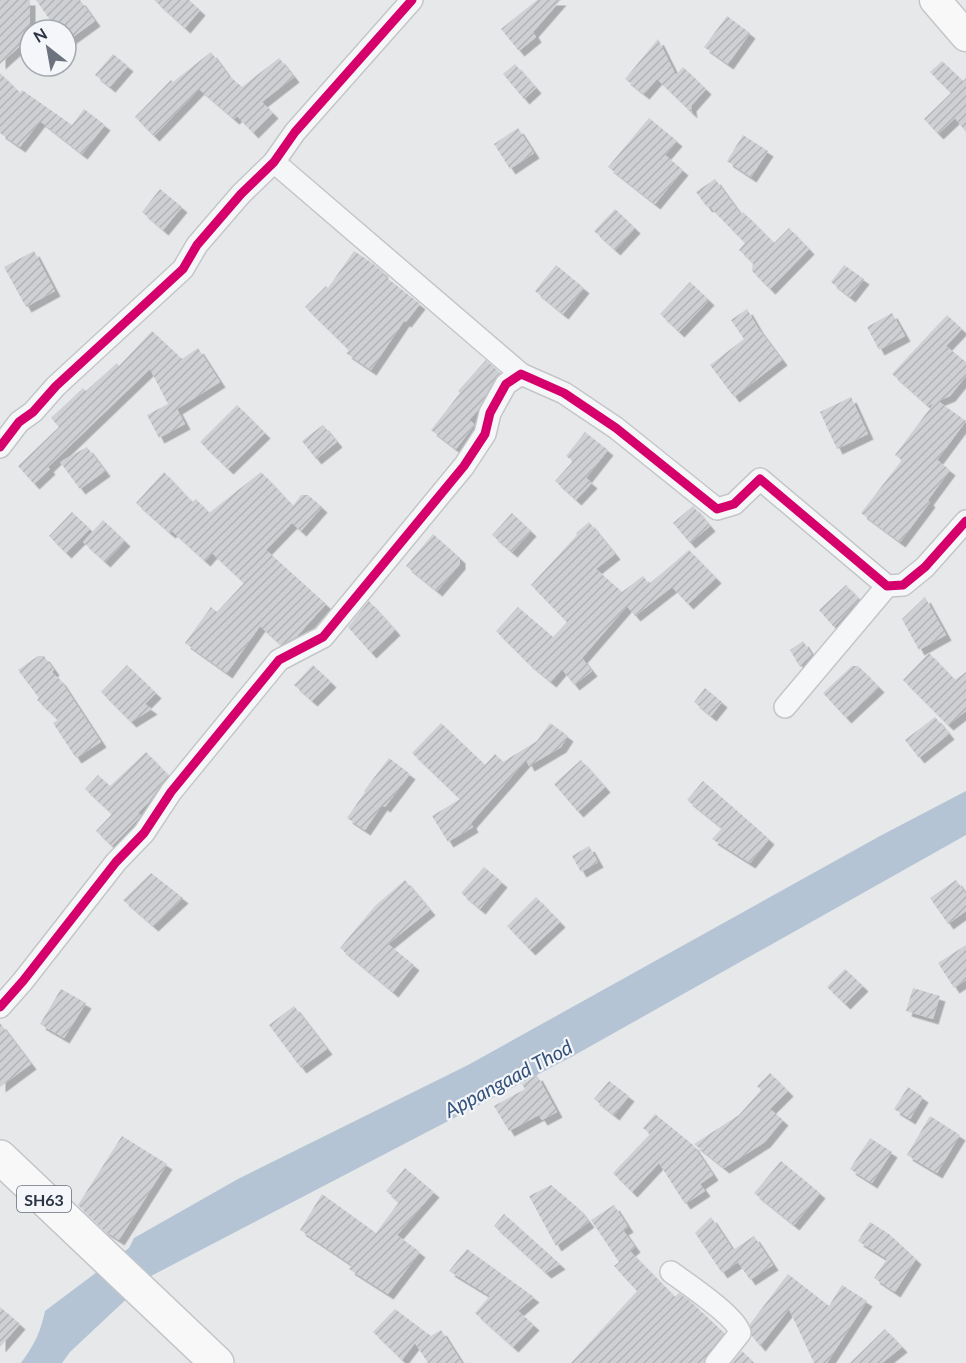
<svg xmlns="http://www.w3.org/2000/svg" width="966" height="1363" font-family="Lato,sans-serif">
	<defs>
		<pattern id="building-hatch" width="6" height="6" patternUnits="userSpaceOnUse" patternTransform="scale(1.5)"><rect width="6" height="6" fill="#ced0d3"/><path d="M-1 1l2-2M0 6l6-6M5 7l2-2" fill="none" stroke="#b1b3b6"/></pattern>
		<filter id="shadow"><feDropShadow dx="5.5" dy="5.5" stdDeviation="0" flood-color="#0004"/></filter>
	</defs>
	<rect width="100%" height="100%" fill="#e6e8ea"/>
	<path fill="#b4c4d5" d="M966,791V835L573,1056L151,1276L70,1352L62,1363H21C34,1345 40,1334 45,1311L129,1248L134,1238L238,1179L468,1065L880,836Z"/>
	<g fill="url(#building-hatch)" filter="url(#shadow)">
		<polygon points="0,0 30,0 30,37 0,64"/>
		<polygon points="36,0 80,0 95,21 66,42 66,30 57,30"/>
		<polygon points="154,0 189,0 200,10 185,28"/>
		<polygon points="537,0 561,0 533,32 536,37 519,51 501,29"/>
		<polygon points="727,16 750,33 728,64 704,47"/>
		<polygon points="658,39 676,75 683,67 706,89 691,106 692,113 657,79 644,94 625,79"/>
		<polygon points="211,52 228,75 242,87 279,58 294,77 262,102 273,113 253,133 237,116 234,119 199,89 154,136 135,117 171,80 173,82"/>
		<polygon points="113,54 128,66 110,87 95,75"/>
		<polygon points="942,61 963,81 966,78 966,132 955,118 938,134 924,119 951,93 930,72"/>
		<polygon points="515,64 536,88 524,99 503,74"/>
		<polygon points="0,73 20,93 22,90 72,125 84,109 105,125 82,154 40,121 20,147 0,133"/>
		<polygon points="649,118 677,141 665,155 683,170 655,204 608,167"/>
		<polygon points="518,128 534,153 510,169 494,144"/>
		<polygon points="743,135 768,151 751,177 727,161"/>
		<polygon points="715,179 741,215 743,212 774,243 789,228 809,249 770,289 752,271 753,263 739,250 745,243 709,206 707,207 696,192"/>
		<polygon points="160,189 182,207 163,230 142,212"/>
		<polygon points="615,209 635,228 615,250 594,231"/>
		<polygon points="34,251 55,291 26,307 4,267"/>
		<polygon points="354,251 372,263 383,272 382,274 420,304 406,322 404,321 371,370 346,353 349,350 305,307 326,286 328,288"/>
		<polygon points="556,265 584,288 563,314 535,291"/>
		<polygon points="844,265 864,279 850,297 831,282"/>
		<polygon points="690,282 709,300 679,332 660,314"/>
		<polygon points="747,309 758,328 782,360 734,397 710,365 744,339 731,320"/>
		<polygon points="892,313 905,336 879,350 867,327"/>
		<polygon points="947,315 962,329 946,346 966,362 966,376 950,396 938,401 966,421 937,460 950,470 928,500 930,502 900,542 861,513 902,460 895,455 934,403 928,406 892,374"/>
		<polygon points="152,331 182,359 198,348 220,382 177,409 185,424 159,438 147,415 168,404 150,369 48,467 50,469 34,484 18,466 59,427 51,418 83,388 86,391 117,363 119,366"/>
		<polygon points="486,360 500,373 495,378 478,410 469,420 474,424 473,427 456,449 431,430 460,393 458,391"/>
		<polygon points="851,397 868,434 837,449 820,412"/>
		<polygon points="237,405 265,433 228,469 200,442"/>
		<polygon points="323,425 337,442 316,459 302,441"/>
		<polygon points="585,432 608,450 586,478 592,483 576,500 555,481 573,461 566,456"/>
		<polygon points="87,447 105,471 80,489 60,462"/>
		<polygon points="164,472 192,502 196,499 209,513 261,472 293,506 301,495 308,495 322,507 301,531 292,523 266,550 326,604 297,636 281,645 260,626 227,673 185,643 211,607 217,612 244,583 212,553 205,561 172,531 170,533 136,503"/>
		<polygon points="693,506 710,526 690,543 673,523"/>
		<polygon points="72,512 90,529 66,553 49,536"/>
		<polygon points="512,513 531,531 512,552 492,535"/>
		<polygon points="103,520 125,541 105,562 83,542"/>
		<polygon points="589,522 615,554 596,569 622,592 643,576 649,584 689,550 716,578 688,604 672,587 635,616 627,606 582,658 592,671 574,685 562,669 551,682 528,663 496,631 518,607 553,637 567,622 531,585 577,535 576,533"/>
		<polygon points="433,534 460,558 460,564 437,591 406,566"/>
		<polygon points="846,585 859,599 834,627 819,610"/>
		<polygon points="925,597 946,635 919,650 902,619"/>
		<polygon points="369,601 395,630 371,653 348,627"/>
		<polygon points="803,641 812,655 800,667 790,650"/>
		<polygon points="929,653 955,680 966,672 966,711 948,725 903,680"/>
		<polygon points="38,656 44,656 54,670 52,672 61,681 101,742 76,758 53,723 58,720 37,700 39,698 18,670"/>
		<polygon points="127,665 156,693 145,704 152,709 131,722 101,692"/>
		<polygon points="313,665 331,682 312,701 294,685"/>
		<polygon points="852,666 858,666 879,687 846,718 823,693"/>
		<polygon points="705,688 722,702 711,716 694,702"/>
		<polygon points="935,717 949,734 919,758 905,740"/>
		<polygon points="441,723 485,765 495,754 503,762 537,741 550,723 568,736 561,747 529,766 526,760 471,823 473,827 448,842 432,816 460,799 412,753"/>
		<polygon points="146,752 168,775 148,803 138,813 141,815 137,820 112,846 96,831 112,814 85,789 98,775 110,786"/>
		<polygon points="389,758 410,774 385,807 382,805 365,830 347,818 365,792 364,791"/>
		<polygon points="581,760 605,787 578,812 554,784"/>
		<polygon points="703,781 769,839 750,863 712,839 722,828 687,800"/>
		<polygon points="589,846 598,862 581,872 572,856"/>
		<polygon points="484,867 502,882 480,909 461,893"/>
		<polygon points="151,873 183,898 153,926 123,900"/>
		<polygon points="405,880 430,910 388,944 414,965 393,992 340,948 375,906"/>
		<polygon points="956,880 966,894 966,911 948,924 930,898"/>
		<polygon points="536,897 560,922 530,950 507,926"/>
		<polygon points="966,945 966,980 954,988 938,963"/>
		<polygon points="845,969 863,986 845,1004 827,987"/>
		<polygon points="913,988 940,996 933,1019 906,1011"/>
		<polygon points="61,989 86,1003 64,1038 40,1024"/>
		<polygon points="294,1006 327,1049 301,1068 269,1025"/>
		<polygon points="0,1023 31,1064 0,1087"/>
		<polygon points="770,1073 788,1091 770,1109 783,1120 765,1142 724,1168 694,1144 739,1115 761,1090 757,1086"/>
		<polygon points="537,1075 557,1112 542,1120 539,1115 509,1131 494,1106 525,1089 522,1084"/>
		<polygon points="609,1081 629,1096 614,1115 594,1099"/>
		<polygon points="908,1087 923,1097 910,1119 894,1109"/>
		<polygon points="655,1114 693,1145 713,1175 700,1184 705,1191 685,1204 659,1163 632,1192 613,1173 650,1134 643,1128"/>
		<polygon points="930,1116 960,1135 937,1173 907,1155"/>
		<polygon points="122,1136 167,1164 119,1240 105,1231 78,1205"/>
		<polygon points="870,1138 892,1152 872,1183 850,1169"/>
		<polygon points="781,1161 820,1193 794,1225 754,1193"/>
		<polygon points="405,1168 434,1192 397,1235 420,1252 388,1294 349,1269 352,1265 300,1230 322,1194 376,1233 399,1202 386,1191"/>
		<polygon points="551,1185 578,1208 589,1222 556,1246 529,1196"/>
		<polygon points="614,1205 628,1227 623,1230 635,1247 630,1251 675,1297 679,1293 691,1302 724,1333 706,1355 704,1363 571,1363 637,1291 614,1266 619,1262 591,1220"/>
		<polygon points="504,1214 560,1264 546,1273 494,1226"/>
		<polygon points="711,1217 733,1250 754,1236 773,1265 750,1280 738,1262 722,1273 695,1233"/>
		<polygon points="870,1222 889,1234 916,1259 895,1292 874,1278 887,1259 858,1241"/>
		<polygon points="467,1249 534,1297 518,1311 534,1325 513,1347 475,1313 490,1296 449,1271"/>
		<polygon points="788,1274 829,1306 842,1285 867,1301 827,1363 814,1363 789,1309 760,1346 752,1336 750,1324"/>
		<polygon points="0,1307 20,1324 0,1347"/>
		<polygon points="395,1309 431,1336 441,1330 462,1363 428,1363 415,1343 402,1360 373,1332"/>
		<polygon points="885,1329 902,1347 882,1363 850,1363"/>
		<polygon points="742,1351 754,1363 732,1363"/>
	</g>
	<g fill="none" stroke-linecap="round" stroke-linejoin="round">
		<g stroke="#c4c6c8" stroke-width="24">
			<g id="minor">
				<polyline points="274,162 521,374"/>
				<polyline points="0,447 19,422 33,412 56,386 183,269 197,245 241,194 274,162 295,132 412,0"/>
				<polyline points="785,707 887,586"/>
				<polyline points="0,1007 23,981 116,862 144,833 171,792 279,660 323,637 464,466 485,434 490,413 506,384 521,374 564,393 616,428 717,509 734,504 760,479 887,586 903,585 925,567 966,521"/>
				<path d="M671,1272C686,1283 737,1317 740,1333L716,1363"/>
			</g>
		</g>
		<g stroke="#c4c6c8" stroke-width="33">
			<polyline id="secondary" points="935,0 966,36"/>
		</g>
		<g stroke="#c2c5c8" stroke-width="36">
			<polyline id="primary" points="0,1157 217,1363"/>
		</g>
		<use href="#minor" stroke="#f5f6f7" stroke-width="21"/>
		<use href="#secondary" stroke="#f8f8f8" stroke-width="30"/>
		<use href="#primary" stroke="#f8f8f8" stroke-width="33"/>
		<g stroke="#f4f6f9" stroke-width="13">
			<g id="cycleway">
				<polyline points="0,447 19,422 33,412 56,386 183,269 197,245 241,194 274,162 295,132 412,0"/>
				<polyline points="0,1007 23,981 116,862 144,833 171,792 279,660 323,637 464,466 485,434 490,413 506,384 521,374 564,393 616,428 717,509 734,504 760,479 887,586 903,585 925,567 966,521"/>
			</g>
		</g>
		<use href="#cycleway" stroke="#d6006c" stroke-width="9"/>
	</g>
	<g text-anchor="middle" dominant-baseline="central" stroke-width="4.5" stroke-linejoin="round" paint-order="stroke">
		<rect fill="#f4f6f9" stroke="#676e7b" stroke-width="1.5" x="17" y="1186" width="54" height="26" rx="4.5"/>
		<g font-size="16" font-weight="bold" fill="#2b3445">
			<text x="44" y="1199">SH63</text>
		</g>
		<g font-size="20" font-style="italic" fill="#34527a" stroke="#f4f6f9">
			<text transform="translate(508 1078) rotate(-28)">Appangaad Thod</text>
		</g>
	</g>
	<g transform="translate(48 48) rotate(329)"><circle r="28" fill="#f4f6f9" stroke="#a4a8b1" stroke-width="1.5"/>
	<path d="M0-4.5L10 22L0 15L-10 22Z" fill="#6c737f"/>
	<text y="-9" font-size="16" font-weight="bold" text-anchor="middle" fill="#2b3445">N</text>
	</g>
</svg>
